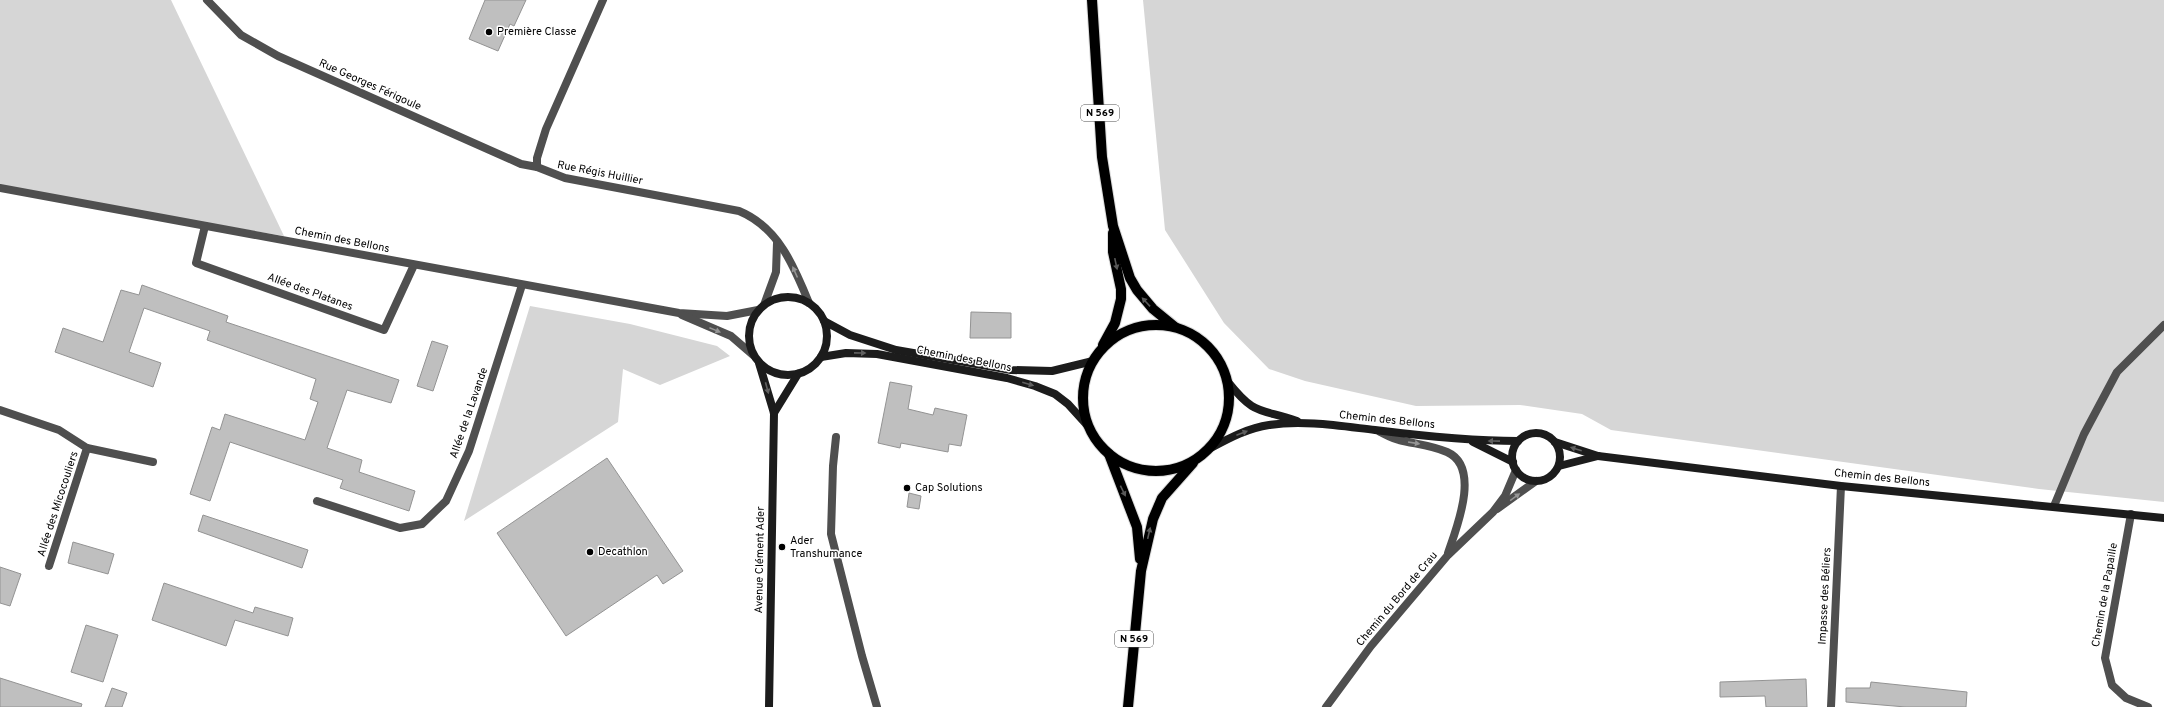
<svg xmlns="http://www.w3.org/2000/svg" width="2164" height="707" font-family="Overpass,sans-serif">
	<rect width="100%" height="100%" fill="#fff"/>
	<g fill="#d6d6d6">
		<polygon points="0,0 171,0 284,236 0,188"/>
		<polygon points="1143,0 2164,0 2164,502 2039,489 1611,430 1582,414 1520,405 1416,406 1305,381 1269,369 1224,323 1165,230"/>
		<polygon points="530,306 630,324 717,346 730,356 660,385 623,369 618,422 464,521"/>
	</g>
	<g fill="#bfbfbf" stroke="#939393">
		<polygon points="485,0 526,0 514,26 510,24 498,51 469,39"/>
		<polygon points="142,285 228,316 226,322 399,380 391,403 347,390 327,448 362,460 359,472 415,491 409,511 340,488 343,480 230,442 210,501 190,494 212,427 220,430 225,414 305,440 318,402 310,399 316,379 207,340 210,331 144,308 129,352 161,363 153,387 55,352 63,328 103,342 121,290 139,295"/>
		<polygon points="971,312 1011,313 1011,338 970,338"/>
		<polygon points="432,341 448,346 433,391 417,386"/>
		<polygon points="890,382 912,386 908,409 933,415 935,408 967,415 961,446 949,444 948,452 901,443 900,448 878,443"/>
		<polygon points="607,458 683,571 663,584 657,575 566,636 497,533"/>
		<polygon points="909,493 921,496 919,509 907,507"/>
		<polygon points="203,515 308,550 302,568 198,531"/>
		<polygon points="73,542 114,554 108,574 68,563"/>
		<polygon points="0,567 21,574 10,606 0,603"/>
		<polygon points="164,583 253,613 255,607 293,618 288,636 235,620 226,646 152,620"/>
		<polygon points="86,625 118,635 103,682 71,672"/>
		<polygon points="0,678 82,704 81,707 0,707"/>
		<polygon points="1806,679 1807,707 1766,707 1765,696 1720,697 1720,682"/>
		<polygon points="1871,682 1967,692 1966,707 1906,707 1846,702 1846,688 1870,688"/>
		<polygon points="112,688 127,693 122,707 105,707"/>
	</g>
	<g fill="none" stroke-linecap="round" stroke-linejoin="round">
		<g stroke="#dbdbdb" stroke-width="12">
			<g id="primary">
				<polyline points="1092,0 1102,157 1113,226 1130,278 1137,290 1153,309 1175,327"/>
				<circle cx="1156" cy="398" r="73"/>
				<polyline points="1103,345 1115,323 1121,299 1121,289 1113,252 1113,233"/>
				<polyline points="1109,454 1137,527 1140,559"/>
				<polyline points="1128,707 1141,571 1153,519 1162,498 1193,463"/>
			</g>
		</g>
		<polyline stroke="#4f4f4f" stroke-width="8" points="836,437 833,466 831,534 862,656 877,707"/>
		<g stroke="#4f4f4f" stroke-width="8">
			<polyline points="207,0 241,35 278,56 521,164 537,167"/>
			<path d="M603,0L546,129L537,158V167L565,178L739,211C778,227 794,266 809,303"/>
			<polyline points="0,188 679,313 727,316 758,310"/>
			<polyline points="205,226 196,263 384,330 414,265"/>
			<polyline points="764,305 776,272 777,243"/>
			<polyline points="682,315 731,336 753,355"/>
			<polyline points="0,410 59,430 87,448 49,566"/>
			<path d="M1380,432C1386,435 1393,439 1399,440C1415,444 1431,445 1447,452C1481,467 1457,527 1448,553"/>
			<polyline points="87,448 153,462"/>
			<polyline points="317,501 400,528 422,524 446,501 469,451 522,285"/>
			<polyline points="2054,506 2084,434 2117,372 2164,325"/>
			<polyline points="1497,509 1536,481"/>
			<polyline points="2131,514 2105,658 2112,685 2126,698 2148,707"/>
			<polyline points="1326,707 1371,646 1448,555 1493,512 1505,496 1516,470"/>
			<polyline points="1831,707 1841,486"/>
		</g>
		<g stroke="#1c1c1c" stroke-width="8">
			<circle cx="788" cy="336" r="39"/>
			<polyline points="824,321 850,335 896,350 1011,370 1052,371 1093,361"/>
			<polyline points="821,357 846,353 877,354 1007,378 1035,386 1055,394 1068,404 1088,426"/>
			<polyline points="759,363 774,413 769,707"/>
			<path d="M1228,382C1255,416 1259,408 1297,421"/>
			<polyline points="774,413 798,374"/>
			<circle cx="1536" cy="457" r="24"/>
			<polyline points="1473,442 1513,462"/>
			<polyline points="1555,442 1598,456 1841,486 2164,518"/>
			<path d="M1207,450C1226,440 1247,428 1269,425C1304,420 1340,426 1375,430C1423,436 1470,441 1518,441"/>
			<polyline points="1559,466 1598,456"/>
		</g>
		<use href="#primary" stroke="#000" stroke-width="10"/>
	</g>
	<defs><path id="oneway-solid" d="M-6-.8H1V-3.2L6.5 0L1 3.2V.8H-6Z"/></defs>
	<g fill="#595959">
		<use href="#oneway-solid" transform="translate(1116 264) rotate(78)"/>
		<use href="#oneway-solid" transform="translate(1146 302) rotate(-133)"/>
		<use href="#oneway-solid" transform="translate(1123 491) rotate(64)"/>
		<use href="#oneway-solid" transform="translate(1149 533) rotate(-77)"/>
	</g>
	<g fill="#959595">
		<use href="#oneway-solid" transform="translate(795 272) rotate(-114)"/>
		<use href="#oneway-solid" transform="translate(715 330) rotate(22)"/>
		<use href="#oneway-solid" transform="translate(1414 443) rotate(9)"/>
		<use href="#oneway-solid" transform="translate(1515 497) rotate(-36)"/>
	</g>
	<g fill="#606060">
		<use href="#oneway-solid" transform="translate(860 353) rotate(1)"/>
		<use href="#oneway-solid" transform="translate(1028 384) rotate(16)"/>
		<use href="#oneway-solid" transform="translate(767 388) rotate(75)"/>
		<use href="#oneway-solid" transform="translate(1242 433) rotate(-21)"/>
		<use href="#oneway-solid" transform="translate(1494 441) rotate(-179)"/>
		<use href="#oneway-solid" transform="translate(1576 449) rotate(-162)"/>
	</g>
	<g fill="#000" stroke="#fff" stroke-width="1.5">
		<circle cx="489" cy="32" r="4"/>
		<circle cx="907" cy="488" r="4"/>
		<circle cx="782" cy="547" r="4"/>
		<circle cx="590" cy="552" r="4"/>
	</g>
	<g text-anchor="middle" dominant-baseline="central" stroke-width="3" stroke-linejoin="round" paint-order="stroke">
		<g fill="#fff" stroke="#4c4c4c" stroke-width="1">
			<rect x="1081" y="105" width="38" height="16" rx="3"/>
			<rect x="1115" y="631" width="38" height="16" rx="3"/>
		</g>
		<g font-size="10" font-weight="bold" fill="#000">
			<text x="1100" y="113">N 569</text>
			<text x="1134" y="639">N 569</text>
		</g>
		<g font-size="11" fill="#000" stroke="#fff" text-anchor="start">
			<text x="497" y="32">Première Classe</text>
			<text x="915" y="488">Cap Solutions</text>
			<text x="790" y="541">Ader<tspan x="790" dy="13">Transhumance</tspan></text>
			<text x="598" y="552">Decathlon</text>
		</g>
		<g font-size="11" fill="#000" stroke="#fff">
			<text transform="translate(370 85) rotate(24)">Rue Georges Férigoule</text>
			<text transform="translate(600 173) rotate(11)">Rue Régis Huillier</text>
			<text transform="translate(342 240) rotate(11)">Chemin des Bellons</text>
			<text transform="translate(310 292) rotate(20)">Allée des Platanes</text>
			<text transform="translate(964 359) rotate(11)">Chemin des Bellons</text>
			<text transform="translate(469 413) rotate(-71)">Allée de la Lavande</text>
			<text transform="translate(1387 420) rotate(6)">Chemin des Bellons</text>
			<text transform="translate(1882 478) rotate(6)">Chemin des Bellons</text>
			<text transform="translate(58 504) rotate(-72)">Allée des Micocouliers</text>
			<text transform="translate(760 560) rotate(-89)">Avenue Clément Ader</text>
			<text transform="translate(2105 595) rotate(-80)">Chemin de la Papaille</text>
			<text transform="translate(1825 596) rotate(-87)">Impasse des Béliers</text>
			<text transform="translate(1397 599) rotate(-50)">Chemin du Bord de Crau</text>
		</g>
	</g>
</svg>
